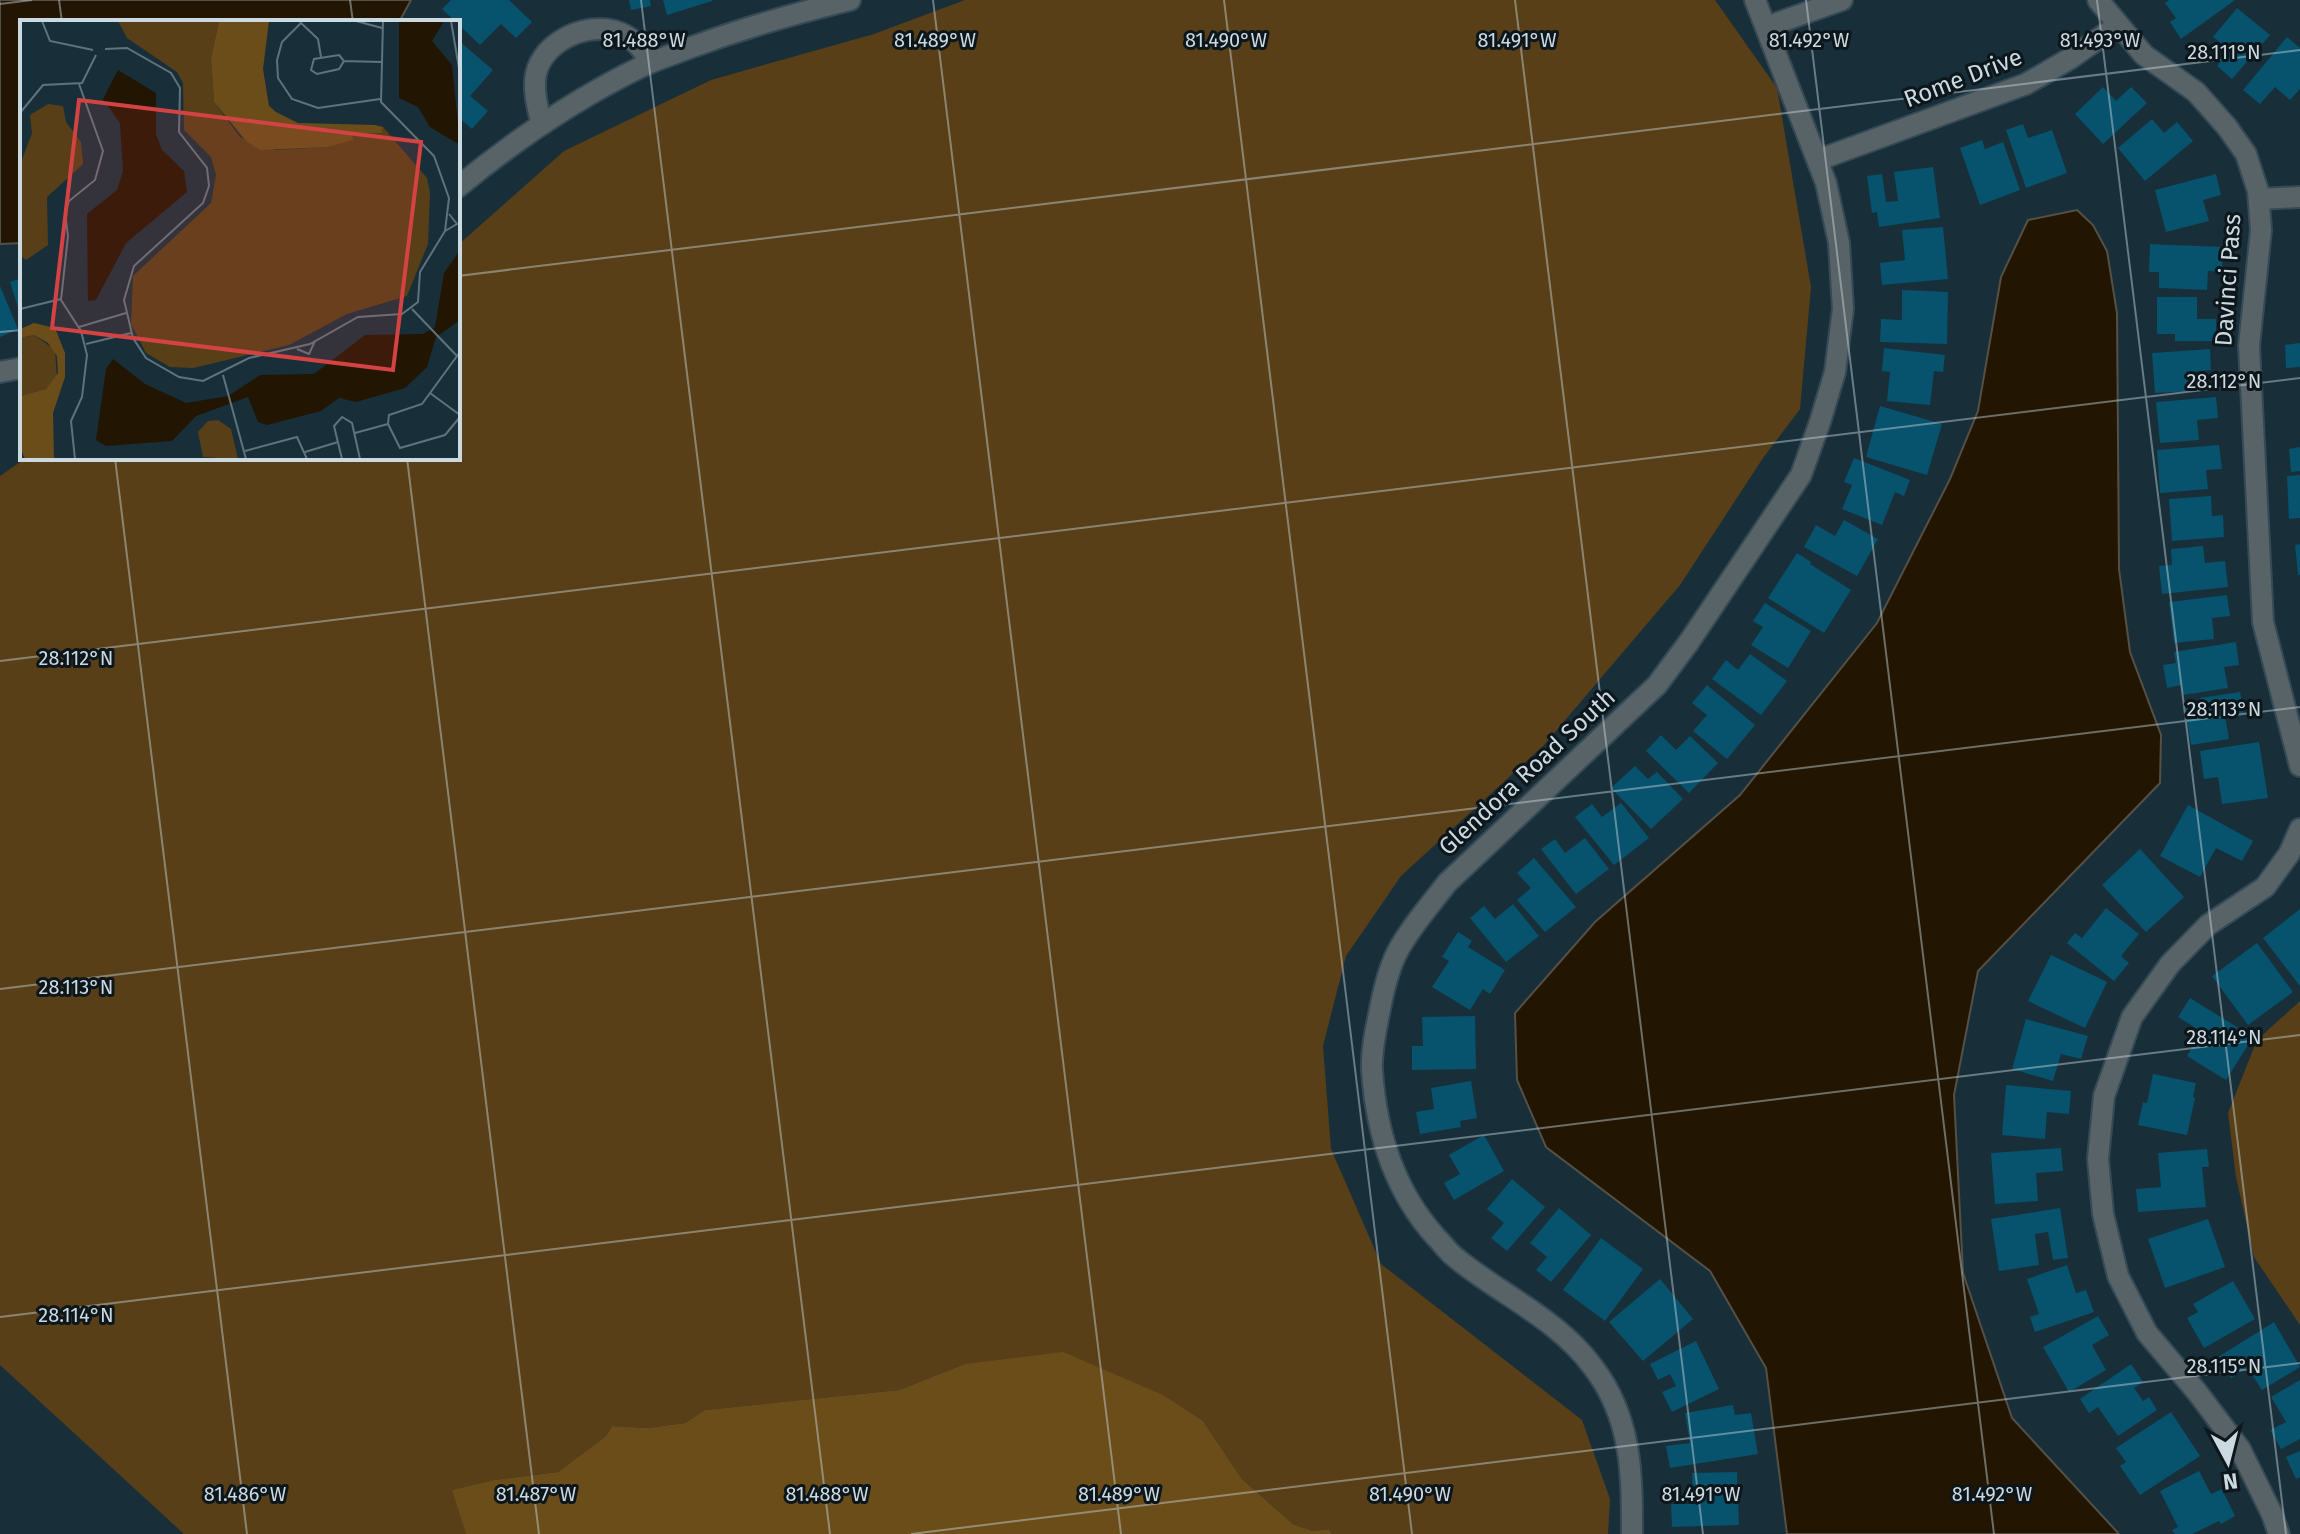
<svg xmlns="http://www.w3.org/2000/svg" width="2300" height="1534" font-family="'Fira Sans',sans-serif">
	<rect width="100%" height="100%" fill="#182f3a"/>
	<g fill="#583f17">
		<polygon points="965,0 1715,0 1777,88 1811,287 1800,409 1763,458 1680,585 1544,745 1401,876 1346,956 1323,1046 1331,1149 1381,1264 1582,1420 1610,1499 1608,1534 1332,1534 1329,1529 1313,1531 1293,1524 1242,1479 1203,1421 965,1364 899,1390 705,1410 685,1423 648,1428 612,1426 606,1436 558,1472 495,1480 453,1490 466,1534 184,1534 0,1365 0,476 26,458 458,458 458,245 564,151 711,80 874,34"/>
		<polygon points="2300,1001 2300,1325 2254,1257 2236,1177 2228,1113 2257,1040"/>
	</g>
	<polygon fill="#6b4d1a" points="1063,1352 1163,1395 1203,1421 1242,1479 1293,1524 1313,1531 1329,1529 1332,1534 466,1534 452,1490 494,1480 558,1472 606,1436 612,1426 648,1428 685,1423 705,1410 899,1390 965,1364"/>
	<g fill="#221502" stroke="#555045" stroke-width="2">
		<polygon points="0,0 411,0 399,22 22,22 22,243 0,244"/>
		<polygon points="2077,210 2093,225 2107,251 2117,313 2119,569 2130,652 2161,735 2160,783 1978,971 1954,1095 1963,1273 2012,1418 2119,1534 1787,1534 1766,1368 1710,1271 1546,1147 1517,1080 1515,1013 1595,922 1740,795 1877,623 1950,479 1978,411 2001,277 2028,220"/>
	</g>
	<g fill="#07526c">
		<polygon points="451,0 509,0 532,22 516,38 501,24 480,45 442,9"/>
		<polygon points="629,0 650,0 651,6 631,10"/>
		<polygon points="663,0 712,0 712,1 667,15"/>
		<polygon points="2169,0 2235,0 2181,39 2170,22 2176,18 2165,3"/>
		<polygon points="2237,8 2270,35 2232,79 2217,66 2230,50 2213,37"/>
		<polygon points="2287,37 2300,48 2300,89 2290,100 2275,87 2260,104 2243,90"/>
		<polygon points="458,40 493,70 470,96 488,111 472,129 458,117"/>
		<polygon points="2103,87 2116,101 2131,87 2147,103 2103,144 2075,114"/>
		<polygon points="2152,119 2164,133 2177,122 2193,141 2145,181 2118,148"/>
		<polygon points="2023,124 2028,138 2052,130 2067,173 2026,188 2006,130"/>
		<polygon points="1982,140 1985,149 2003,142 2020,190 1980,205 1960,148"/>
		<polygon points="1933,167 1940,218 1879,227 1877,212 1872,213 1867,176 1882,174 1886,202 1898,201 1894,172"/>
		<polygon points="2216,174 2221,195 2203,200 2209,221 2166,232 2155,190"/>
		<polygon points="1943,227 1948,279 1882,285 1880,263 1905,260 1902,230"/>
		<polygon points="2150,244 2223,247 2222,272 2208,271 2207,290 2159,288 2159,272 2149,272"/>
		<polygon points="22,278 22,317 21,317 10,282"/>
		<polygon points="0,286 18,329 0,337"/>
		<polygon points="1902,290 1948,292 1947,344 1880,342 1881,319 1902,320"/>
		<polygon points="2157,297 2197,297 2197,319 2216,319 2216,341 2175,341 2175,334 2157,334"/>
		<polygon points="2300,343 2300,367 2286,368 2285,345"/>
		<polygon points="1884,348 1945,355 1943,372 1934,371 1930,405 1887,401 1890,372 1882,371"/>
		<polygon points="2210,349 2211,370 2191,372 2192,391 2155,393 2152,353"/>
		<polygon points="2216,397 2218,418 2197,420 2199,440 2160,443 2156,402"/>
		<polygon points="1880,406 1942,424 1927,475 1866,457"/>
		<polygon points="2219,445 2222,469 2206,470 2208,489 2160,493 2157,450"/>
		<polygon points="2300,447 2300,471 2291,472 2289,449"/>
		<polygon points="1854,458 1910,480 1904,496 1895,492 1882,525 1842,509 1852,485 1844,482"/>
		<polygon points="2300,475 2300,518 2289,519 2287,476"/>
		<polygon points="2211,496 2212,516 2223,515 2224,537 2172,541 2169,499"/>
		<polygon points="1844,520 1878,539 1857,576 1804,547 1816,525 1835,536"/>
		<polygon points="2300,544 2300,575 2298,575 2295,545"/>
		<polygon points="2203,546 2205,563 2225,561 2228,587 2162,594 2159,566 2172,565 2171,549"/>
		<polygon points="1797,553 1811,562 1810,564 1851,590 1824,633 1768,598"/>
		<polygon points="2227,595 2230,616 2212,618 2214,639 2174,643 2169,602"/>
		<polygon points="1765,603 1811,631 1788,668 1751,645 1763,627 1753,621"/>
		<polygon points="2236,642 2239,665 2224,667 2228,688 2183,695 2181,685 2167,688 2163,665 2176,663 2174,652"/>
		<polygon points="1750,654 1787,681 1761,715 1712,679 1726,660 1738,670"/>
		<polygon points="1707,685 1755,725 1727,759 1693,731 1707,715 1692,703"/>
		<polygon points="2240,692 2244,713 2225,716 2229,739 2191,745 2185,708 2201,705 2200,698"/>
		<polygon points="1661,735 1676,750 1690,736 1718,763 1689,793 1646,751"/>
		<polygon points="2259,742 2268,798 2222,804 2218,777 2204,779 2200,751"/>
		<polygon points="1635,766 1648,779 1657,772 1683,799 1651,829 1611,788"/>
		<polygon points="1621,803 1649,838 1614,865 1575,817 1592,804 1602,817"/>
		<polygon points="2188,805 2253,841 2242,861 2216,848 2200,877 2160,856"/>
		<polygon points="1585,838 1609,869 1576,894 1541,849 1555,839 1565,853"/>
		<polygon points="2140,849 2184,897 2146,932 2102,885"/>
		<polygon points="1534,858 1576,907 1545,932 1517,900 1531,888 1517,873"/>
		<polygon points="1513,904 1539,936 1506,962 1470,918 1484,906 1495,919"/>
		<polygon points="2106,908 2139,934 2121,956 2129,963 2114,981 2067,943 2075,933 2082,938"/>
		<polygon points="2300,909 2300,986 2263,938"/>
		<polygon points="1458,932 1472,941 1468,947 1505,970 1490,994 1483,989 1470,1010 1432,987 1449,961 1442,957"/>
		<polygon points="2257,943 2293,992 2248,1025 2212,976"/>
		<polygon points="2051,955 2107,982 2085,1028 2028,1001"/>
		<polygon points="2190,998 2253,1037 2226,1080 2187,1056 2202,1032 2178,1017"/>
		<polygon points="1475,1016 1476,1069 1412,1070 1412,1046 1423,1046 1422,1017"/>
		<polygon points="2026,1019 2088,1036 2081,1059 2061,1054 2053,1081 2012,1069"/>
		<polygon points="2153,1074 2196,1083 2193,1097 2195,1098 2187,1135 2138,1125 2143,1102 2147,1103"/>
		<polygon points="1471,1081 1477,1118 1460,1121 1461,1127 1420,1134 1416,1112 1434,1109 1431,1088"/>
		<polygon points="2006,1085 2071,1091 2069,1114 2047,1112 2045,1139 2002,1135"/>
		<polygon points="1484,1135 1504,1171 1454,1200 1444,1183 1460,1174 1449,1155"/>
		<polygon points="2061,1148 2063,1171 2036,1173 2038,1201 1995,1204 1991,1153"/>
		<polygon points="2207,1149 2209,1167 2202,1167 2206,1207 2138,1212 2136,1189 2161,1187 2158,1153"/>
		<polygon points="1512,1179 1545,1207 1507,1251 1491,1238 1504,1223 1487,1209"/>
		<polygon points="1559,1208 1591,1235 1551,1282 1536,1270 1547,1257 1530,1243"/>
		<polygon points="2060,1208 2068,1258 2053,1260 2048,1232 2035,1234 2039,1265 1999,1271 1991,1219"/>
		<polygon points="2208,1219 2225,1267 2165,1288 2148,1239"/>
		<polygon points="1601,1238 1643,1269 1605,1321 1563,1290"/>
		<polygon points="2067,1265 2076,1293 2086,1290 2094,1312 2035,1332 2030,1317 2039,1314 2027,1279"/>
		<polygon points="1660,1279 1693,1319 1643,1361 1609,1322"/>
		<polygon points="2233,1281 2255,1319 2204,1348 2187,1318 2198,1312 2193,1304"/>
		<polygon points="2098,1316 2109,1335 2092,1345 2106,1370 2069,1392 2043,1347"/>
		<polygon points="2274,1322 2300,1367 2262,1390 2247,1367 2231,1378 2218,1357"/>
		<polygon points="1696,1341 1719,1389 1672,1412 1662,1392 1676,1386 1670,1374 1658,1380 1650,1364"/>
		<polygon points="2131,1364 2143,1382 2134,1388 2143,1401 2149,1397 2157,1410 2118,1436 2098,1407 2089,1413 2080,1399"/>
		<polygon points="2300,1380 2300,1439 2281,1449 2270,1430 2286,1422 2271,1397"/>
		<polygon points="1733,1405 1735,1415 1751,1413 1758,1454 1670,1468 1666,1446 1690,1443 1685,1413"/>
		<polygon points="2171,1412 2200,1456 2140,1495 2120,1466 2126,1462 2116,1448"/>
		<polygon points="2300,1451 2300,1477 2296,1479 2286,1457"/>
		<polygon points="2199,1471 2211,1494 2222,1489 2235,1516 2221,1524 2219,1521 2192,1534 2175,1534 2172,1530 2178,1527 2160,1491"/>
		<polygon points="1737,1472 1739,1525 1672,1527 1671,1504 1693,1504 1692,1473"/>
	</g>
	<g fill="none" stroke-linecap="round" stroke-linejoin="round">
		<g stroke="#354a55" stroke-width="24">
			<g id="minor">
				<polyline points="2098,0 2144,55 2196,92 2227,127 2246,154 2258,191 2261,230 2249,346 2263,622 2300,766"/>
				<polyline points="1766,27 1842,0"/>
				<path d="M542,124C538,111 534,96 535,81C537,45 582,22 615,31C632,36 642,48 651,62"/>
				<polyline points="1818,160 2026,84 2071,58 2118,25"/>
				<path d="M458,187C514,141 575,99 641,67C657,59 675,54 692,47C744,28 796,13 850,0"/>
				<polyline points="2259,199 2300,197"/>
				<polyline points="0,372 22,368"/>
				<path d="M1632,1534C1632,1473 1632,1418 1593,1367C1558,1319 1501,1295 1456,1258C1448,1252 1442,1243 1435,1236C1394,1190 1376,1131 1372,1070C1371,1048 1377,1025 1381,1004C1385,984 1390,964 1400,947C1413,924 1431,904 1447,883L1657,685L1689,642L1801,475L1820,422L1835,372L1843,309L1839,243L1826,183L1755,0"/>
				<polyline points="2279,1534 2272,1514 2240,1449 2197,1392 2147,1333 2118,1276 2103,1214 2098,1159 2104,1096 2132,1017 2170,964 2208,925 2265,887 2289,854 2300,829"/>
			</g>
		</g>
		<use href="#minor" stroke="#586368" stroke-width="20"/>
	</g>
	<path fill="none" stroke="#cbd9e0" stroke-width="2" stroke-opacity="0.45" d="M59,0L62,22M350,0L353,22M641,0L830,1534M933,0L1121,1534M1224,0L1412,1534M1515,0L1703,1534M1806,0L1994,1534M2097,0L2286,1534M0,4L32,0M458,276L2300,50M0,332L22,330M115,458L247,1534M407,458L539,1534M0,661L2300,378M0,989L2300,707M0,1317L2300,1035M911,1534L2300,1363"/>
	<g text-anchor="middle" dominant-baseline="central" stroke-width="6" stroke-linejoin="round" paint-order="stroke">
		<g font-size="24" fill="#cbd9e0" stroke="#0c161b">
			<text transform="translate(1963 78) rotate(-21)">Rome Drive</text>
			<text transform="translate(2228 280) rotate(-86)">Davinci Pass</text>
			<text transform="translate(1527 772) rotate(-43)">Glendora Road South</text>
		</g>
	</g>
	<g transform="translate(20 20)">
		<rect width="440" height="440" fill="#182f3a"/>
		<path d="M98,1H199L191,38L194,82L220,117L255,130L308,127L327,121L332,113L362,112L363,107L407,158L410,173L408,224L387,276L327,294L269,325L173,348L150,347L126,333L111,304L113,256L191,183L196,155L191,137L164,110L163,63L157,52L107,18ZM28,84L43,86L46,102L61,122L63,144L27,177L28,225L6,240L0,235V145L12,113L10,95ZM14,315L35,330L37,359L26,369L0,376V318ZM188,401L198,400L211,409L218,439L183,437L178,412Z" fill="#583f17"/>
		<path d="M199,1H249L243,49L249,86L256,92L278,103L355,105L363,107L362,113H332L333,120L308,127L240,130L226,121L194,82L191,38ZM14,303L35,308L45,333V357L33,393L34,439H5L0,427V376L26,369L38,353L37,336L28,323L14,315L0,318V309Z" fill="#6b4d1a"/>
		<path d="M379,1H424L412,21L432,45L440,125L410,107L398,87L379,78ZM98,50L136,73V114L142,130L164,151L167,172L106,223L76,280L68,281L67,194L97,170L103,151L100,103L83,79ZM440,230V300L416,317L407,347L385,368L336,382L319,378L301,391L247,405L238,402L228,377L176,396L152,421L86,426L76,420L86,349L93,339L125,364L166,383L208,376L240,355L294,354L345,315L403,314L415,307L424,253Z" fill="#221502"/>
		<path fill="none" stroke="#60737c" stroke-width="2" d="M22,1L30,21L73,30M336,1L362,8M431,1L440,54M280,2L298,19L301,37M281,3L262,22L257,40L258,58L272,79L298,88L360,79M85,29L107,28L151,53L160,68L159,112L187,148L189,166L183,183L114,246L104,280L113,318L126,338L159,357L183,361L229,338L290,324L338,297L382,294L398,282L400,252L425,211L429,178L414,136L361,82L363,1M319,35L324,41L319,49L297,54L291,50L294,39ZM324,41L361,42M0,93L23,65L62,63L76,35M425,211L437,204L429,194M0,289L41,279M392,289L437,336M59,307L106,293M66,324L111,313M277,329L289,334L295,321M203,355L226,439M410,373L440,395M368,404L369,395L402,384L440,332M368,404L380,428L425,415L440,397M335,413L368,404M225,431L277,417L287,439M285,432L318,422M55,439L51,401L62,377L67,335L61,311L41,280L48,216L45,192L49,181L75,160L83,131L59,64M322,439L314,406L322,397L332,403L340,439"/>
		<path fill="#d44344" fill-opacity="0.15" stroke="#d44344" stroke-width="4" d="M59,80L401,122L373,350L32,308Z"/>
		<rect width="440" height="440" fill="none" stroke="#cbd9e0" stroke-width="4"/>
	</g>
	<g font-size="20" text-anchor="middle" fill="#cbd9e0" stroke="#0c161b" stroke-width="6" stroke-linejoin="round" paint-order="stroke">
		<text x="644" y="47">81.488°W</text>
		<text x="935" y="47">81.489°W</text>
		<text x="1226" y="47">81.490°W</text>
		<text x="1517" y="47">81.491°W</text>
		<text x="1809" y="47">81.492°W</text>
		<text x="2100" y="47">81.493°W</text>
		<text x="2224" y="59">28.111°N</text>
		<text x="2224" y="388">28.112°N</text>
		<text x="76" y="665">28.112°N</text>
		<text x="2224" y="716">28.113°N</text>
		<text x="76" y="994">28.113°N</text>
		<text x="2224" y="1044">28.114°N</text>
		<text x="76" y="1322">28.114°N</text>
		<text x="2224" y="1373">28.115°N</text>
		<text x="245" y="1501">81.486°W</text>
		<text x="536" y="1501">81.487°W</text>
		<text x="827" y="1501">81.488°W</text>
		<text x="1119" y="1501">81.489°W</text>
		<text x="1410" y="1501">81.490°W</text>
		<text x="1701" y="1501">81.491°W</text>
		<text x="1992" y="1501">81.492°W</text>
	</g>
	<g transform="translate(2228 1462) rotate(173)" stroke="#0c161b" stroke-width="6" paint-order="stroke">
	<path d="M0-6L14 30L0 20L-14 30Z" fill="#cbd9e0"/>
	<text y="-12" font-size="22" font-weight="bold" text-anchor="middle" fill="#cbd9e0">N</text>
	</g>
</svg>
